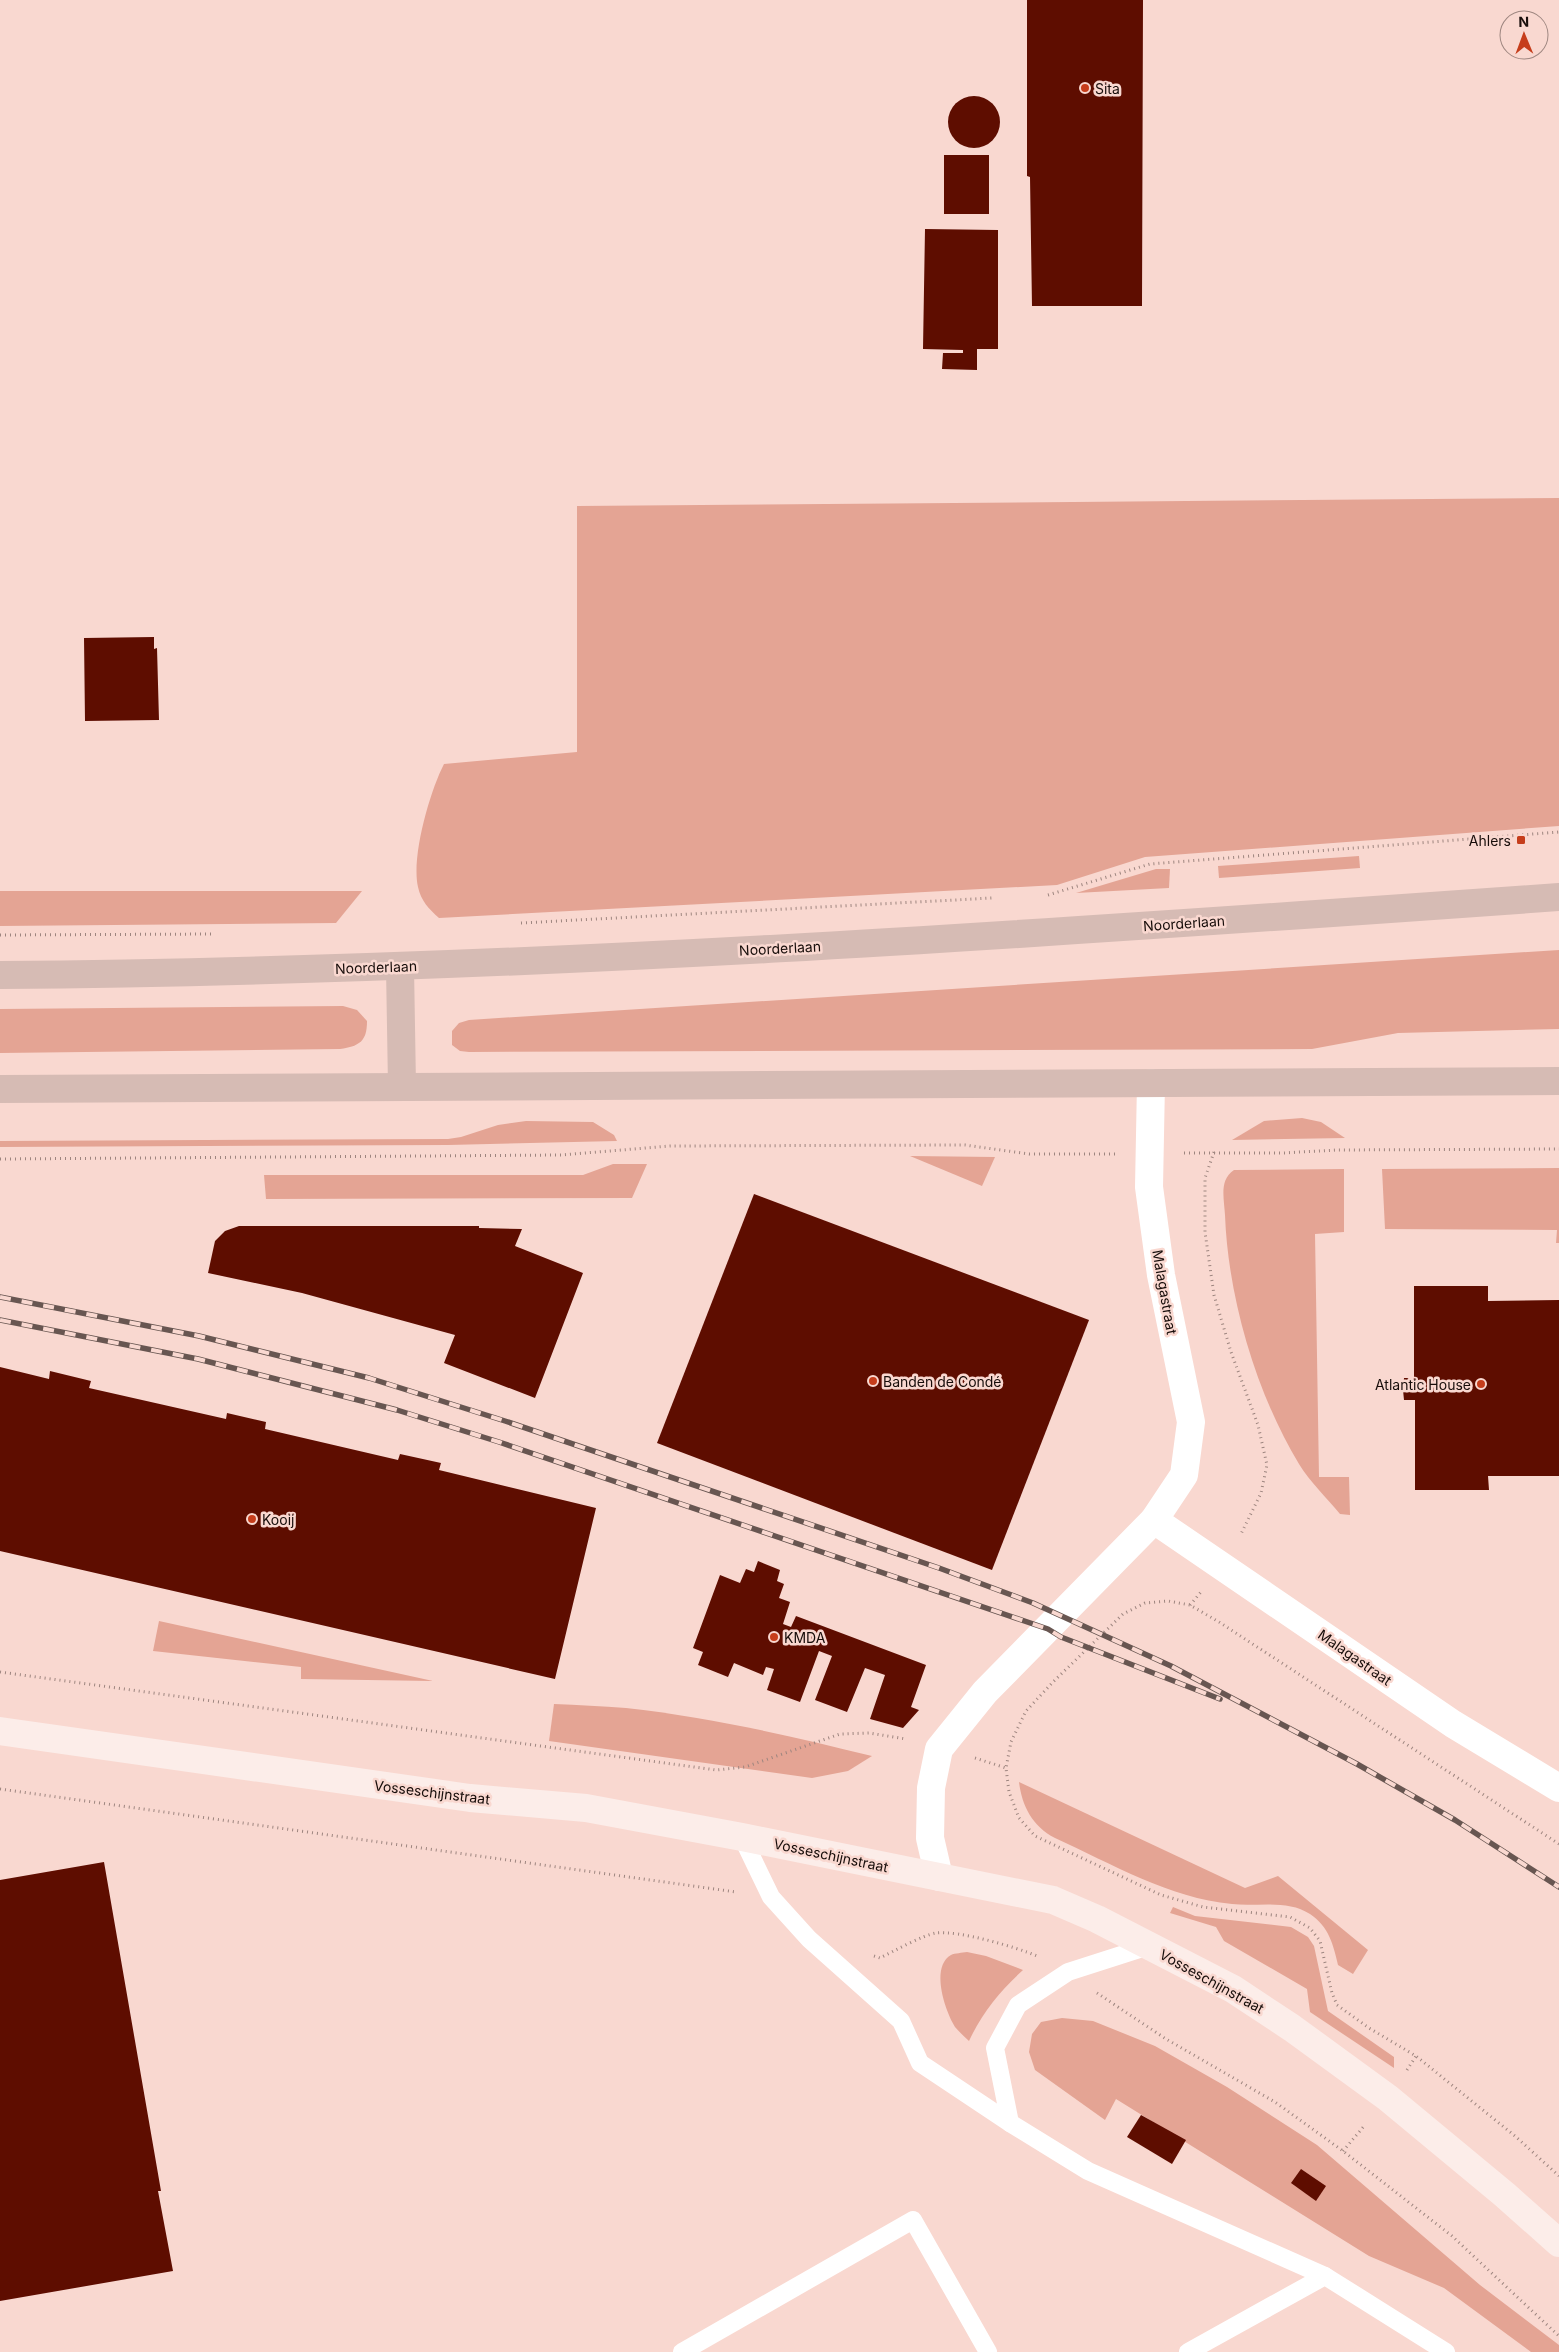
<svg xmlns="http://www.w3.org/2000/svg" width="1559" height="2352" font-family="Inter,sans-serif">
	<rect width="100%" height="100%" fill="#f9d8d0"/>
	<g fill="#e4a494">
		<path d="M1559,498V826L1145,857L1057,885L439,918C429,909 421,901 418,887C411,857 430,791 444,764L577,752V506Z"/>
		<polygon points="1359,856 1360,868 1219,878 1218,866"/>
		<polygon points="1156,869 1170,869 1169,888 1076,893"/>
		<polygon points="0,891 362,891 336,923 0,926"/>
		<polygon points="1559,950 1559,1029 1398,1033 1312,1049 469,1052 460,1051 452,1045 452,1031 459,1023 469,1020"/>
		<path d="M343,1006L357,1010L367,1021C367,1041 360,1046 340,1049L0,1053V1009Z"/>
		<polygon points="1302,1118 1321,1122 1345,1138 1232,1140 1264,1121"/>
		<polygon points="526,1121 593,1122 614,1135 617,1141 448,1145 0,1147 0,1141 448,1139 461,1137 498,1125"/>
		<polygon points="910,1156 995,1157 982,1186"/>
		<polygon points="613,1164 647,1164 632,1198 266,1199 264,1175 583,1175"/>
		<polygon points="1559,1168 1559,1243 1556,1243 1557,1230 1385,1229 1382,1169"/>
		<path d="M1344,1169V1232L1315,1234L1319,1477H1349L1350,1515L1340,1514C1327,1498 1310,1482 1299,1464C1256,1393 1228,1297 1225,1215C1224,1198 1219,1180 1234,1170Z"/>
		<polygon points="159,1621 433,1681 301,1679 301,1667 153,1651"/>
		<path d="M554,1704C578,1705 602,1706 626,1708C709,1717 791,1736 872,1756L848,1771L812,1778L549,1741Z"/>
		<path d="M1019,1782L1245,1888L1278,1876L1368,1950L1353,1974L1338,1965C1333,1944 1329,1927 1310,1914C1287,1899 1257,1907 1232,1904C1169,1898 1112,1864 1055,1838C1032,1826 1022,1806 1019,1782Z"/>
		<polygon points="1173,1907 1195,1916 1291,1927 1308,1937 1314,1946 1328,2011 1394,2057 1394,2068 1310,2012 1307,1989 1224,1941 1216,1927 1170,1913"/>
		<path d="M967,1952L986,1956L1023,1970C1000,1991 982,2013 969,2041C964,2036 959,2032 955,2027C945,2011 930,1967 951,1955C955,1953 962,1953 967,1952Z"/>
		<polygon points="1062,2018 1093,2021 1155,2046 1227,2087 1317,2145 1480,2285 1559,2345 1559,2352 1531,2352 1444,2288 1369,2256 1116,2099 1105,2120 1035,2070 1029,2052 1032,2034 1041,2022"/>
	</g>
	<g fill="#5e0d00">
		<polygon points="1027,0 1143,0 1142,306 1032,306 1030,177 1027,176"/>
		<circle cx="974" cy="122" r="26"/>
		<rect x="944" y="155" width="45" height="59"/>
		<polygon points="925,229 998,230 998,349 977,349 977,370 942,369 943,353 963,353 963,350 923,349"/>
		<polygon points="154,637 154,649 157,648 159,720 85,721 84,638"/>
		<polygon points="754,1194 1089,1320 992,1570 657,1443"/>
		<polygon points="239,1226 479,1226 479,1228 522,1229 515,1246 583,1273 535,1398 444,1363 455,1335 302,1293 208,1273 215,1241 225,1231"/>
		<polygon points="1414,1286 1488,1286 1488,1301 1559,1300 1559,1476 1488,1476 1489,1490 1415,1490 1415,1400 1404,1400 1403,1390 1404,1378 1414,1378"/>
		<polygon points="0,1367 49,1379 50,1371 91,1381 89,1388 226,1419 227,1413 266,1422 265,1429 398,1460 400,1454 441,1463 439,1470 596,1508 555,1679 0,1551"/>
		<polygon points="758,1561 780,1570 777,1581 784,1584 779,1598 790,1602 783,1624 791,1627 796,1616 926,1665 911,1707 919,1710 903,1728 870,1719 885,1675 865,1668 847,1712 815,1700 832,1656 819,1651 800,1702 767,1690 774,1669 766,1667 763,1675 734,1663 728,1677 698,1665 703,1652 693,1648 720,1575 740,1583 746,1569 754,1572"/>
		<polygon points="104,1862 161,2191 158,2191 173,2271 0,2301 0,1880"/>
		<polygon points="1141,2115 1186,2140 1172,2164 1127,2137"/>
		<polygon points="1301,2169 1326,2186 1316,2201 1291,2183"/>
	</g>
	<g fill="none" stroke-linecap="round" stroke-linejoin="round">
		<g stroke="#9d857f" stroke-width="3" stroke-dasharray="1 4" stroke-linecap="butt">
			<polyline points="1048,895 1150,864 1559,832"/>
			<polyline points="521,923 992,898"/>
			<polyline points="0,935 213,934"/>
			<polyline points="1214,1152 1205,1178 1205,1232 1214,1295 1231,1352 1258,1425 1267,1465 1261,1493 1240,1536"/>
			<polyline points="1184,1153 1283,1153 1337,1150 1559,1149"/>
			<polyline points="0,1159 561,1155 670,1146 965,1145 1029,1154 1116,1154"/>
			<polyline points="1190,1605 1201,1592"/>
			<polyline points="0,1672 716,1770 745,1767 840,1734 869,1733 906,1739"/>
			<polyline points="975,1758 1006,1768"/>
			<polyline points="0,1789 736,1892"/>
			<polyline points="1559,1844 1219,1622 1190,1605 1168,1601 1145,1603 1123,1614 1053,1682 1026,1711 1011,1742 1006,1768 1009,1792 1019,1818 1035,1836 1161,1895 1203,1907 1290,1917 1310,1928 1320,1941 1332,1993 1337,2005 1369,2028 1416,2056 1515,2136 1559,2176"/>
			<path d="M874,1956L880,1958C894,1951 923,1935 936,1933C958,1930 1016,1947 1037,1956"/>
			<polyline points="1097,1993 1166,2039 1275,2102 1343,2151 1452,2236 1559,2336"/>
			<polyline points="1407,2070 1416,2056"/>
			<polyline points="1343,2151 1365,2125"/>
		</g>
		<g stroke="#fff" stroke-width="18">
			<polyline points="742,1837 771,1897 809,1939 901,2021 920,2063 1010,2123"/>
			<polyline points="1149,1946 1068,1972 1018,2005 995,2048 1010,2123 1088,2171 1325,2276"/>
			<polyline points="682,2352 913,2220 988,2352"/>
			<polyline points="1188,2352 1325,2276 1446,2352"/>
		</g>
		<g stroke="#fff" stroke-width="28">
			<polyline points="1154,1520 1453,1724 1559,1788"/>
			<polyline points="939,1877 930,1838 931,1788 939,1749 985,1692 1154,1520 1184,1475 1191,1422 1161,1275 1149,1187 1151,1083"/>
		</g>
		<polyline stroke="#fcede9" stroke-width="28" points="0,1731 470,1798 586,1808 742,1837 1053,1900 1097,1919 1233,1989 1292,2028 1388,2098 1505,2195 1559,2243"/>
		<g stroke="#d6bbb4" stroke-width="28">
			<polyline points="400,967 402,1086"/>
			<path d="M0,975C520,971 1040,934 1559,897"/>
			<polyline points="0,1089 1559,1081"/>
		</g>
		<g stroke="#685651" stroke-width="5.5">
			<g id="rail">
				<polyline points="0,1297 199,1336 369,1378 505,1421 939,1568 1033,1603 1171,1666 1357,1764 1455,1820 1559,1887"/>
				<polyline points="0,1320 198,1359 397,1410 499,1442 1048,1629 1061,1637 1220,1699"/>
			</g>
		</g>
		<use href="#rail" stroke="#f9d8d0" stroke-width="4" stroke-dasharray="11" stroke-linecap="butt"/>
	</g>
	<g fill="#c63d1b" stroke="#f9d8d0" stroke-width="2">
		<circle cx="1085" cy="88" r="5"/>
		<rect x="1516" y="835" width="10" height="10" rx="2.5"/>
		<circle cx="873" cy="1381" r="5"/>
		<circle cx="1481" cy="1384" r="5"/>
		<circle cx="252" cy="1519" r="5"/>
		<circle cx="774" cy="1637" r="5"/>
	</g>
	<g text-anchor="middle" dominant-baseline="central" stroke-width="5" stroke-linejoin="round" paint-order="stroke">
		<g font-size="14" fill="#170d0a" stroke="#f9d8d0" text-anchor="start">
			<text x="1095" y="88">Sita</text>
			<text x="1511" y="840" text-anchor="end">Ahlers</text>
			<text x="883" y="1381">Banden de Condé</text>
			<text x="1471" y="1384" text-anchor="end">Atlantic House</text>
			<text x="262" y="1519">Kooij</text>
			<text x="784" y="1637">KMDA</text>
		</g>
		<g font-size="14" fill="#170d0a" stroke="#f9d8d0">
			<text transform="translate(1184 923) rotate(-4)">Noorderlaan</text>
			<text transform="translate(780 948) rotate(-3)">Noorderlaan</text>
			<text transform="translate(376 967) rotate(-2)">Noorderlaan</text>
			<text transform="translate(1165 1292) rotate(80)">Malagastraat</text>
			<text transform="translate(1355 1657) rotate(35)">Malagastraat</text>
			<text transform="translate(432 1792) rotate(7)">Vosseschijnstraat</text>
			<text transform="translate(831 1855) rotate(12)">Vosseschijnstraat</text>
			<text transform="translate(1212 1981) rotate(29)">Vosseschijnstraat</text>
		</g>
	</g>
	<g transform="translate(1524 35) rotate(359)"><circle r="24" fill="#f9d8d0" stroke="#9f8781"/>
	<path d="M0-4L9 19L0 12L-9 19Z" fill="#c63d1b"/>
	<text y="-8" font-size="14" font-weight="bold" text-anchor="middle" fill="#170d0a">N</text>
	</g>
</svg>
